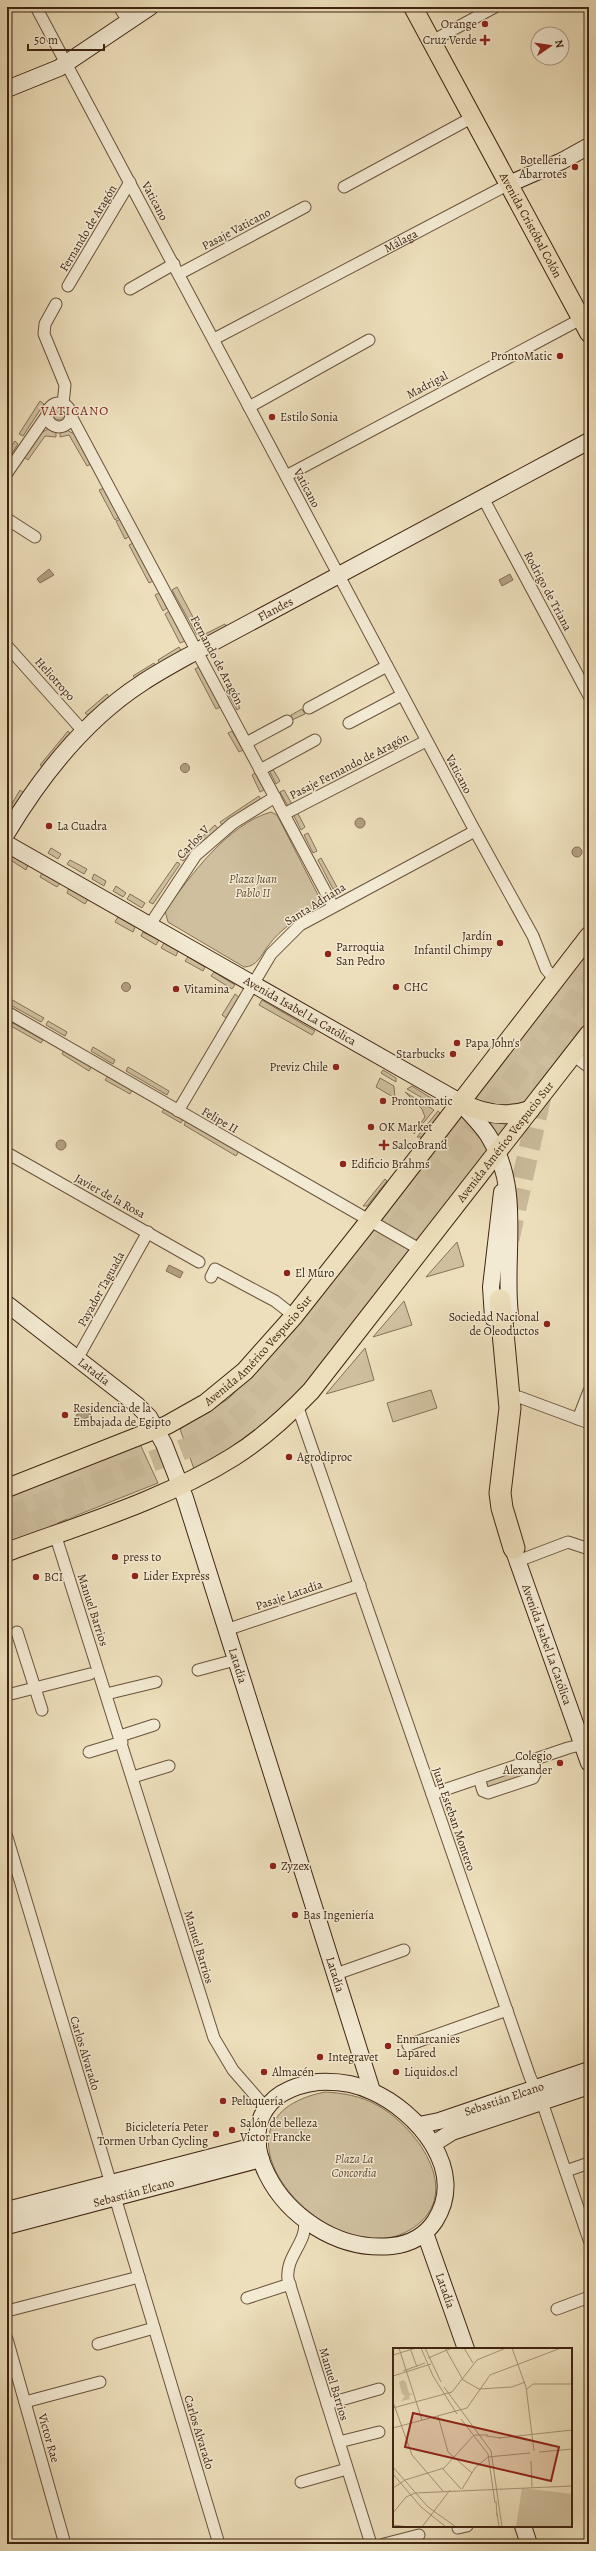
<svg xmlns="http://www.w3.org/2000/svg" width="596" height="2551" font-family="Alegreya,serif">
	<rect width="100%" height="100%" fill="#eddfbb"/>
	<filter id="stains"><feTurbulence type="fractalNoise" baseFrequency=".005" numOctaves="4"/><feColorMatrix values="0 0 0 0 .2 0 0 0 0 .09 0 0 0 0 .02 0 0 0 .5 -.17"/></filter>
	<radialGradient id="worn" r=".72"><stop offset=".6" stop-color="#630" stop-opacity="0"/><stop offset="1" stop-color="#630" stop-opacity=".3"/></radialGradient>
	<g fill="#cfbf9e" stroke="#877258">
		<polygon points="40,401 44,404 23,436 19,434"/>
		<circle cx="59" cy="414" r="6"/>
		<polygon points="48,429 56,431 56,437 45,436 28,460 24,457 41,433"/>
		<polygon points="67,430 74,434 91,464 87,466 69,435 60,437 60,431"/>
		<polygon points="15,441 18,444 7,461 7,452"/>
		<polygon points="104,488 119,517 115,520 99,490"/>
		<polygon points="121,519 130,536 125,539 116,521"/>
		<polygon points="133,543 153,581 149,583 129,545"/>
		<polygon points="177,587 201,632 197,635 172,590"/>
		<polygon points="159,593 167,608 163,611 155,595"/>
		<polygon points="169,611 185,641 180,643 165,614"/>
		<polygon points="225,624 227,627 207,638 205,634"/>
		<polygon points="179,647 182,652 160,664 158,660"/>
		<polygon points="154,663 156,666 137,680 133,676"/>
		<polygon points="199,667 220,707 216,709 195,669"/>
		<polygon points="232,693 240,708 237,710 229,695"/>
		<polygon points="107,694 111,699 90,717 85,713"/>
		<polygon points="302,709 305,714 292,720 291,715"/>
		<polygon points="68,731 71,735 43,767 40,765"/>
		<polygon points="232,731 243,750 239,752 228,733"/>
		<polygon points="271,766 280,781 276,784 268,768"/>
		<polygon points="255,773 264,790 260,792 252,775"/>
		<polygon points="20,790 24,793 9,818 7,812"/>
		<polygon points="284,790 293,806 289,808 280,792"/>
		<polygon points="259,796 261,800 222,825 220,822"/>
		<path d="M271,812L277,815L319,897V904C301,916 281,928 268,946C261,955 257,967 244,967L168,922L165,911C190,876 228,824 271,812Z"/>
		<polygon points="297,812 305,827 301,830 293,814"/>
		<polygon points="215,825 218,829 203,841 201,838"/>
		<polygon points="308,833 317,851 313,853 304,835"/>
		<polygon points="193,845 195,847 183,861 180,859"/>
		<polygon points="51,848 61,854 58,859 48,853"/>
		<polygon points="12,855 28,865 26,870 9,859"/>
		<polygon points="321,858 337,887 333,889 318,860"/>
		<polygon points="70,860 87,869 84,874 67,864"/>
		<polygon points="177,862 180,864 153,904 149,902"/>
		<polygon points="42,873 60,883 57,887 40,877"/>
		<polygon points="94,874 106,881 104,886 92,879"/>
		<polygon points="116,886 126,893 123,897 113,891"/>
		<polygon points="69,888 88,899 85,904 67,893"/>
		<polygon points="130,894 145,903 142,908 127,899"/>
		<polygon points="118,917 135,927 133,932 115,922"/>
		<polygon points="143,932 159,940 156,945 141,936"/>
		<polygon points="164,943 178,951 176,956 161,948"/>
		<path d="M589,949V1021L301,1390C264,1426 239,1445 194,1469L180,1429L228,1399L248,1379Z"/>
		<polygon points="188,957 205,967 203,971 185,961"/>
		<polygon points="214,972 235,985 232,989 211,976"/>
		<polygon points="235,994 239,997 226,1018 222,1015"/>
		<polygon points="7,997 44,1018 41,1022 7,1003"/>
		<polygon points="262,1000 315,1031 312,1035 259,1005"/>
		<polygon points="48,1021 67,1032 65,1036 46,1025"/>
		<polygon points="13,1023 43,1040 41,1043 11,1026"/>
		<polygon points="93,1047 115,1060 113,1064 91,1051"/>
		<polygon points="64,1050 92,1066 89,1071 62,1054"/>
		<polygon points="128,1067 169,1091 167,1095 126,1071"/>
		<polygon points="383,1070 396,1078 396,1082 381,1073"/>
		<polygon points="108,1076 132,1090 130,1094 105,1080"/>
		<polygon points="380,1078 394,1086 395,1098 376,1087"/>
		<polygon points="412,1086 439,1103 436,1106 407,1089"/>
		<polygon points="405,1092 434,1110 414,1134 414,1132 425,1117 422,1109"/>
		<polygon points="164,1109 183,1119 181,1123 162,1112"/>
		<polygon points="438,1111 440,1113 422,1137 417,1137"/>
		<polygon points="186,1121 239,1151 236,1156 184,1125"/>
		<polygon points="385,1179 387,1181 367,1206 363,1206"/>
		<polygon points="457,1242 464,1266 426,1277"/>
		<polygon points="404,1301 412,1325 373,1337"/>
		<polygon points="365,1348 374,1380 326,1394"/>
		<polygon points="431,1390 437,1408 393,1422 387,1403"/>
		<polygon points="140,1444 158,1483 7,1543 7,1495"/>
		<polygon points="526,1765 530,1775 488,1789 485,1779"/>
		<path d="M325,2092C343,2093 361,2096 377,2105C420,2129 467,2198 408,2231C329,2275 190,2119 325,2092Z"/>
	</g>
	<g fill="#b29f81" stroke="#846e54">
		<polygon points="49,569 54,575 40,583 37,579"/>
		<polygon points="510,574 513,580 502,586 499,580"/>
		<circle cx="185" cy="768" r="4.5"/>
		<circle cx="360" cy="823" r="5"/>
		<circle cx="577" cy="852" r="5"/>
		<circle cx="126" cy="987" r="4.5"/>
		<circle cx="61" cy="1145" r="5"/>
		<polygon points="169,1265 183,1272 180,1278 166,1271"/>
		<polygon points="89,1410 91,1416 78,1421 76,1415"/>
	</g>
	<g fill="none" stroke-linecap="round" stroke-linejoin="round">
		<g stroke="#caba99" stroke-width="21" stroke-dasharray="21 10" stroke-linecap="butt">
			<polyline points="500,1300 499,1284 547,1069 558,1044 574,1023"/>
			<polyline points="7,1516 187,1448 216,1433 242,1413 296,1355 589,982"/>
			<polyline points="7,1536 84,1500"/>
		</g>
		<g stroke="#6a533c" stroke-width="13">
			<g id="street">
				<polyline points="36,7 475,831 533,936 546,969 555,980"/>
				<polyline points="119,7 129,22"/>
				<polyline points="432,41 495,7"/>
				<polyline points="344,187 473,117"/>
				<polyline points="179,274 305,207"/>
				<polyline points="68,286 130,182"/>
				<polyline points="130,289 174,264"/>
				<polyline points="56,304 45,324 44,334 65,385 63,404"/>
				<path id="s1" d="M214,339L509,184"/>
				<circle cx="59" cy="415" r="12"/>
				<polyline points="249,407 369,340"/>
				<polyline points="71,416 333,906"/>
				<polyline points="7,473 47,415"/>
				<polyline points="286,476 581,319"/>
				<polyline points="483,498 589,696"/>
				<polyline points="7,519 35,537"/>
				<polyline points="7,646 83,731"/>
				<polyline points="309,708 387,666"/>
				<polyline points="349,723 402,695"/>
				<polyline points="246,743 287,721"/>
				<polyline points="260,770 315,740"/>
				<polyline points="284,814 426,741"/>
				<polyline points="149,926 196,855 233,823 275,797"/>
				<polyline points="7,1012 421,1250"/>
				<polyline points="573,1055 589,1067"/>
				<polyline points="178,1111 271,954 300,925 475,831"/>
				<polyline points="7,1153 199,1262"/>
				<polyline points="211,1277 215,1269 275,1301 294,1316"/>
				<polyline points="77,1359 148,1232"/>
				<polyline points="519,1397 589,1423"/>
				<polyline points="297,1405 530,2077 542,2102 589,2240"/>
				<polyline points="578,1419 589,1391"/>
				<polyline points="55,1534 214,2038 233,2070 267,2109"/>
				<polyline points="518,1561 568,1542 589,1549"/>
				<polyline points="226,1630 360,1585"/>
				<polyline points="17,1632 42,1710"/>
				<polyline points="198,1670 235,1660"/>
				<polyline points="106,1694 156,1682"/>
				<polyline points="7,1695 90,1674"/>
				<polyline points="120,1736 154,1725"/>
				<polyline points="89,1752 122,1742"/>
				<polyline points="133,1777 169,1766"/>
				<polyline points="479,1778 483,1791 488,1793 533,1778 535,1774 531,1760"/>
				<polyline points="432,1794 568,1748 588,1743"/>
				<polyline points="7,1837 219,2544"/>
				<polyline points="336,1974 404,1950"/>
				<polyline points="408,2045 507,2010"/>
				<polyline points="566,2171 589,2163"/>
				<path d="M304,2220C309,2241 285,2256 288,2279L371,2544"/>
				<polyline points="247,2298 290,2284"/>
				<polyline points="557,2309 589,2297"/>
				<polyline points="7,2311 139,2277"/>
				<polyline points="7,2339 65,2544"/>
				<polyline points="98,2344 154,2328"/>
				<polyline points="25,2402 100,2382"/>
				<polyline points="327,2404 379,2389"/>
				<polyline points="339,2442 379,2432"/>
				<polyline points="301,2482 347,2469"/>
				<polyline points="458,2528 467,2526"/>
				<polyline points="384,2544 419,2535"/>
			</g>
		</g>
		<g stroke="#3f2411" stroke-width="18">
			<g id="secondary">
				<polyline points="7,89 59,68 150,7"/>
				<polyline points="509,184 562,161 589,146"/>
				<path id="s2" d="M7,833C41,776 85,720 142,683C160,671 179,661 197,651L589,441"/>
				<path id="s3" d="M7,844L460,1102C469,1113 480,1123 488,1135C523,1189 503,1255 510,1315"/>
				<path id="s4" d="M7,1304L137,1405L149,1417L164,1444L185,1498L372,2091"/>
				<polyline points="493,1318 491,1287 502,1192"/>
				<path id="s5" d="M509,1537L589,1763"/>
				<path d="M318,2082C337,2081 354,2083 371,2091C417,2111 468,2170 435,2221C425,2236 410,2244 392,2246C280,2257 195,2098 318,2082Z"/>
				<path id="s6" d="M419,2125L439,2121L589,2070"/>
				<polyline points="433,2144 452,2132 589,2086"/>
				<polyline points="7,2210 258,2145"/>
				<path id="s7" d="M7,2226L261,2159"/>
				<path id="s8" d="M425,2233L466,2349"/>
				<polyline points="523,2526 529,2544"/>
			</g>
		</g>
		<g stroke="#3f2411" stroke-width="20">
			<g id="primary">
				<path id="s9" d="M413,7L589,333"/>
				<path d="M460,1102C482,1114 506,1118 530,1110"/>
				<path id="s10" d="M7,1488L167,1425L206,1403L245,1371L294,1316L369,1221L589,936"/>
				<path id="s11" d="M7,1552C83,1524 164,1500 233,1457C262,1439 288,1415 311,1391L589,1034"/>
			</g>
		</g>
		<g stroke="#3f2411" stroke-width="23">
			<polyline id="highway" points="500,1300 510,1408 500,1493 502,1508 514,1548"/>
		</g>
		<use href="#street" stroke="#f3ead3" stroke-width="11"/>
		<use href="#secondary" stroke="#f3ead3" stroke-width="16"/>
		<use href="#primary" stroke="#eddfbb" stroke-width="18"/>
		<use href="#highway" stroke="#eddfbb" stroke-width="21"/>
	</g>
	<g fill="#8f2418" stroke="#f3ead3" stroke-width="1.5">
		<circle cx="485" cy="24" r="4"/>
		<path d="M483 34h4v4h4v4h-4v4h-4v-4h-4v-4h4z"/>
		<circle cx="575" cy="167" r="4"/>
		<circle cx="560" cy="356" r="4"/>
		<circle cx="272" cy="417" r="4"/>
		<circle cx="49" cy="826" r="4"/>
		<circle cx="500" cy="943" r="4"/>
		<circle cx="328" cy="954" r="4"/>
		<circle cx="396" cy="987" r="4"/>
		<circle cx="176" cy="989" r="4"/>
		<circle cx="457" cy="1043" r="4"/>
		<circle cx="453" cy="1054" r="4"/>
		<circle cx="336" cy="1067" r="4"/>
		<circle cx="383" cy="1101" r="4"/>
		<circle cx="371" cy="1127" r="4"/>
		<path d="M382 1139h4v4h4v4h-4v4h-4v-4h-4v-4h4z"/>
		<circle cx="343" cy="1164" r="4"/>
		<circle cx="287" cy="1273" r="4"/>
		<circle cx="547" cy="1324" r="4"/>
		<circle cx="65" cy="1415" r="4"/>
		<circle cx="289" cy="1457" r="4"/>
		<circle cx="115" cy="1557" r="4"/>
		<circle cx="135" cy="1576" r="4"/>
		<circle cx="36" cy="1577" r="4"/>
		<circle cx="560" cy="1763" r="4"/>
		<circle cx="273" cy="1866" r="4"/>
		<circle cx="295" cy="1915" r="4"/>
		<circle cx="388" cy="2046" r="4"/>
		<circle cx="320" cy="2057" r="4"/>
		<circle cx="264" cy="2072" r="4"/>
		<circle cx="396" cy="2072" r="4"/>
		<circle cx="223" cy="2101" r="4"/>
		<circle cx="232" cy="2130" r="4"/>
		<circle cx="216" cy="2134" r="4"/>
	</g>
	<g text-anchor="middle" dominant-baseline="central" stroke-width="3" stroke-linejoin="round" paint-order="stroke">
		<g font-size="12" fill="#3f2411" stroke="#f3ead3" text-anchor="start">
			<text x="477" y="24" text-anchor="end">Orange</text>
			<text x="477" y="40" text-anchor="end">Cruz Verde</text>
			<text x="567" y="160" text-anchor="end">Botelleria<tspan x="567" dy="14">Abarrotes</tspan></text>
			<text x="552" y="356" text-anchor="end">ProntoMatic</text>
			<text x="280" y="417">Estilo Sonia</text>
			<text x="57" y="826">La Cuadra</text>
			<text x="492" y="936" text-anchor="end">Jardín<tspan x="492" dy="14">Infantil Chimpy</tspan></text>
			<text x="336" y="947">Parroquia<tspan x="336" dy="14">San Pedro</tspan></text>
			<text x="404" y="987">CHC</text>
			<text x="184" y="989">Vitamina</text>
			<text x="465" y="1043">Papa John's</text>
			<text x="445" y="1054" text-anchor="end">Starbucks</text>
			<text x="328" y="1067" text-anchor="end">Previz Chile</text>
			<text x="391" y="1101">Prontomatic</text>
			<text x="379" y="1127">OK Market</text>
			<text x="392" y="1145">SalcoBrand</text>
			<text x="351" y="1164">Edificio Brahms</text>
			<text x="295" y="1273">El Muro</text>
			<text x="539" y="1317" text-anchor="end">Sociedad Nacional<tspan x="539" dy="14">de Oleoductos</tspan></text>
			<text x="73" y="1408">Residencia de la<tspan x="73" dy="14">Embajada de Egipto</tspan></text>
			<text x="297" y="1457">Agrodiproc</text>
			<text x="123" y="1557">press to</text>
			<text x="143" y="1576">Lider Express</text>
			<text x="44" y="1577">BCI</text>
			<text x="552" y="1756" text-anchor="end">Colegio<tspan x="552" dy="14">Alexander</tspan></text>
			<text x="281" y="1866">Zyzex</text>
			<text x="303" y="1915">Bas Ingeniería</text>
			<text x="396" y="2039">Enmarcanies<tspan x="396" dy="14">Lapared</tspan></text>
			<text x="328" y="2057">Integravet</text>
			<text x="272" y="2072">Almacén</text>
			<text x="404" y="2072">Liquidos.cl</text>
			<text x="231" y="2101">Peluquería</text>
			<text x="240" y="2123">Salón de belleza<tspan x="240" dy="14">Victor Francke</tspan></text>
			<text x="208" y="2127" text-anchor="end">Bicicletería Peter<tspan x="208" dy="14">Tormen Urban Cycling</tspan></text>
		</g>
		<g font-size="12" fill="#3f2411" stroke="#f3ead3">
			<text transform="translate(155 201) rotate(62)">Vaticano</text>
			<text stroke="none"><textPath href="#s9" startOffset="248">Avenida Cristóbal Colón</textPath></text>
			<text transform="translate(88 228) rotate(-59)">Fernando de Aragón</text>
			<text transform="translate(236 229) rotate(-28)">Pasaje Vaticano</text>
			<text stroke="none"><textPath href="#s1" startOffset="211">Málaga</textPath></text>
			<text transform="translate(427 385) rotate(-28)">Madrigal</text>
			<text transform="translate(307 488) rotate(62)">Vaticano</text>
			<text transform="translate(548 591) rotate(62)">Rodrigo de Triana</text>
			<text stroke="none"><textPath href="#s2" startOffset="356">Flandes</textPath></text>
			<text transform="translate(217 660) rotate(62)">Fernando de Aragón</text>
			<text transform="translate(55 679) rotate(48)">Heliotropo</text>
			<text transform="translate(349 766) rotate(-27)">Pasaje Fernando de Aragón</text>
			<text transform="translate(459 774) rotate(62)">Vaticano</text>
			<text transform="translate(193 842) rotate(-46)">Carlos V</text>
			<text transform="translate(315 904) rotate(-32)">Santa Adriana</text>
			<text stroke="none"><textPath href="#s3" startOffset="337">Avenida Isabel La Católica</textPath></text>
			<text transform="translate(220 1120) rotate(30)">Felipe II</text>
			<text stroke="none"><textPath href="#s11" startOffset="664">Avenida Américo Vespucio Sur</textPath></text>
			<text transform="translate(110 1196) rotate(29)">Javier de la Rosa</text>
			<text transform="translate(101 1289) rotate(-61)">Payador Taguada</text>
			<text stroke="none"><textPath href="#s10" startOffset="291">Avenida Américo Vespucio Sur</textPath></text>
			<text stroke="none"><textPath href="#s4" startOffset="110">Latadía</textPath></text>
			<text transform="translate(289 1595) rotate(-19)">Pasaje Latadía</text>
			<text transform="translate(93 1610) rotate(72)">Manuel Barrios</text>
			<text stroke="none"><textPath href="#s5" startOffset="114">Avenida Isabel La Católica</textPath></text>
			<text stroke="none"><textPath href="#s4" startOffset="446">Latadía</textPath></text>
			<text transform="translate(454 1819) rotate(71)">Juan Esteban Montero</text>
			<text transform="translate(199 1947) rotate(73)">Manuel Barrios</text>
			<text stroke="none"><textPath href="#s4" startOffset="770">Latadía</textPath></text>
			<text transform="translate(85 2053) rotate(73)">Carlos Alvarado</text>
			<text stroke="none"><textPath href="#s6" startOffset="89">Sebastián Elcano</textPath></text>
			<text stroke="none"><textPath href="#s7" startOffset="131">Sebastián Elcano</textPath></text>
			<text stroke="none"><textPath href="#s8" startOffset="61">Latadía</textPath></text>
			<text transform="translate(334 2384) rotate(73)">Manuel Barrios</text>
			<text transform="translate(199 2432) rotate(73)">Carlos Alvarado</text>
			<text transform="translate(49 2438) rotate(74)">Víctor Rae</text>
		</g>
		<g font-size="12" font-style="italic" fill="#634b34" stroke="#f3ead3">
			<text x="253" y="879">Plaza Juan<tspan x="253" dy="14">Pablo II</tspan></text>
			<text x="354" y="2159">Plaza La<tspan x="354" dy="14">Concordia</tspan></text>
		</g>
		<g font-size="13" letter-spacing="1" fill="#7a1f14" stroke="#f3ead3">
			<text x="75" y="410">VATICANO</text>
		</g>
	</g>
	<g transform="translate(393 2348)">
		<rect width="179" height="179" fill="#eddfbb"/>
		<path d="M10,32L13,34L16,45L20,46L16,48L17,51L8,53L12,48L9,46L6,34ZM129,140L179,146V179H123Z" fill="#cfbf9e"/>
		<path fill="none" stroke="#a79477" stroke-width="1" d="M6,0L29,72M17,0L24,19M28,0L40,28L64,66M32,0L48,34M52,0L70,32L86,41L119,39L132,34M71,0L80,15M119,0L133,39L141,103M0,7L23,0M35,10L59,0M10,23L32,15M0,28L38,16M51,39L98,103L109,179M134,41L140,36H179M0,54L19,107L50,143M0,60L59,44L84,12L113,0M45,68L55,104L79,125M68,71L95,106L102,155M0,80L74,60L97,27L168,0M93,88L108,90M106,90L179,82M146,104L179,101M138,113L139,139M0,119L35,159L63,179M50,121L68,141M0,126L28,159L53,179M0,140L12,132L51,120L81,87H95M69,141L82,120L95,109L137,105M103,153L104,168M0,165L13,149L22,145L179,138M104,165L106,179M0,177L17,179M29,179L57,142"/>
		<path fill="#8f2418" fill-opacity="0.15" stroke="#8f2418" stroke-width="2" d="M20,65L166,99L158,133L12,99Z"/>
		<rect width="179" height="179" fill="none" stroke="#3f2411" stroke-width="2"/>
	</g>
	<rect width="596" height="2551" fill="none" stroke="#eddfbb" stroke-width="24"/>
	<rect x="8" y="8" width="580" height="2535" fill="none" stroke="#3f2411" stroke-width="2"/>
	<rect x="12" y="12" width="572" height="2527" fill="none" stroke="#3f2411"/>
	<g transform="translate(550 46) rotate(77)"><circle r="19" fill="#f3ead3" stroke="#ab9b85"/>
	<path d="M0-3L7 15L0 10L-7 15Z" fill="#8f2418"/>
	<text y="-6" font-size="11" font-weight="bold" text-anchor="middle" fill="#3f2411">N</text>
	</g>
	<path d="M28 44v6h76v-6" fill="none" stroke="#3f2411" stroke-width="2"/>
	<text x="34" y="44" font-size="12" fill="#3f2411" stroke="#f3ead3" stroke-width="3" paint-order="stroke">50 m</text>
	<rect width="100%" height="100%" filter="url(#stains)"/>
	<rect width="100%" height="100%" fill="url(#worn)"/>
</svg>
